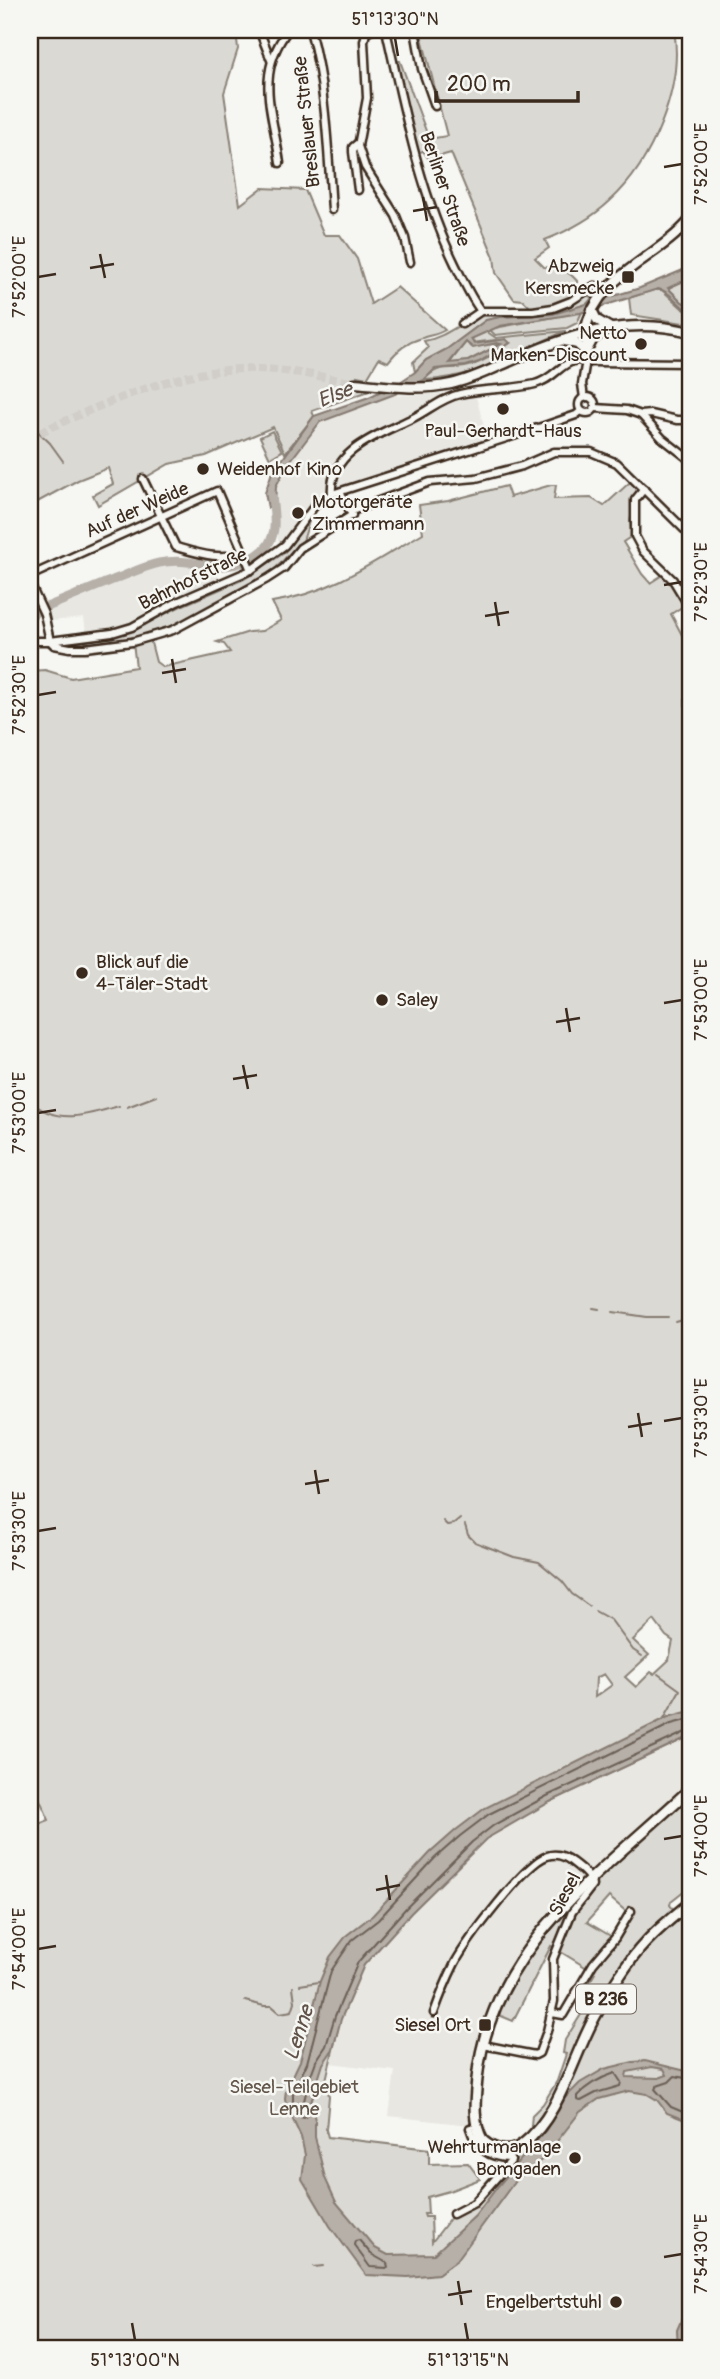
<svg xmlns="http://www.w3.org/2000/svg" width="720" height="2379" font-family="Pangolin,sans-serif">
	<rect width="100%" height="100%" fill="#f6f6f2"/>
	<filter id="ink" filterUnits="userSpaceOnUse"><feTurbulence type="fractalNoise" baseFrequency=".0143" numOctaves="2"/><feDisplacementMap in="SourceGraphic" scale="14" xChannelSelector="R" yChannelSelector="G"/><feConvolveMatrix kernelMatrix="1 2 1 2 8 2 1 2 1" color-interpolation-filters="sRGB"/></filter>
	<g filter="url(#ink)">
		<g fill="#e8e7e2">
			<polygon points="441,393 444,402 475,393 487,438 325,491 304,509 280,544 278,541 276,486 288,464 316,425 388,396"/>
			<polygon points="173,564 216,570 220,580 199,589 176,595 158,609 125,626 86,632 84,618 49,621 46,611 136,573"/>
			<polygon points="690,1736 690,1785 657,1819 544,1926 494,2014 477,2095 479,2126 389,2116 395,2071 330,2063 341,2019 364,1965 411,1913 477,1847 498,1831 550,1802"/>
		</g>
		<g fill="#dad9d3" stroke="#8a8278" stroke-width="2" fill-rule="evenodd">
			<path d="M30,30H236L238,49L224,93L240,205L262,188L305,190L324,235H340L357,259L371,304L397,287L445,330C437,335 430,335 422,338C408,342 396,351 388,362L379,358L367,378L357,376L356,388L372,390L312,411L314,416L285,453L273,427L206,456L169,464L98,505L93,495L113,484L108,468L78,480L30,506Z"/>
			<path d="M420,30H674C684,87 652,163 610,201C592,218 568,231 545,240L549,248L535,258L544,267C559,267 568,270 578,282L570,288L575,294L562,302L531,308L523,300L514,299L496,273L494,257L451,153L429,159L423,151L416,153L395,61H400L429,139L447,136Z"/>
			<polygon points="690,278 690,306 682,302 668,288"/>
			<polygon points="653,290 662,290 683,309 690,312 690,324 631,315 629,298"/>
			<path d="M587,295L592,298L586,305L553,314L486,320L447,349L426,360L415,372L413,362L428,348L424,341C450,336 463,319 484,314C518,305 555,312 587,295Z"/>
			<polygon points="582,312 577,323 567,328 495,335 489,329"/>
			<path d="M486,331L496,338L566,331C519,350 475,380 424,380C439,364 446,370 465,367C480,364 498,353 510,343L495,340L472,343L473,337Z"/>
			<polygon points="466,342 469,345 501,344 468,361 449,364"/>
			<polygon points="272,431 282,451 270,458 260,437"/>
			<path d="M630,482L637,488L630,521L632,536L623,542L642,574L650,583L664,574L685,605L671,614L690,650V691L685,697V705L690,714V1736L545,1804L486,1838L422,1900L364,1963L340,2020L326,2080L329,2096L326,2130L328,2137L429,2149V2164L468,2163L480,2179L449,2191L427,2197L428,2214H424L425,2217H431L432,2242L452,2216L476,2204L529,2146L532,2115L543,2104L557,2081L566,2054L563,2053L565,2040L587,2005L579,2000L595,1973L551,1946L513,2021L494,2013L527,1958L594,1879L690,1789V1886L671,1901L670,1905L677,1914L690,1902V2349H30V1827L36,1825L30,1824V1799L39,1824L49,1820L30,1778V671L45,670L71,678L136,667L133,643L117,642L86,645L85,641L126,633L181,606L244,579L284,553L310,518L303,541C290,550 281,565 268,575L180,629L150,639L156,662L163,667L230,652L224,644L217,642L249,632L262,631L281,620L272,602C331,593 374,562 423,533L419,505L448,501L506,486L510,497L551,485H556L554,499L591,498L604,506ZM654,1620L666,1636L673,1641L669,1660L654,1674L651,1672L636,1687L625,1677L649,1655L633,1640ZM604,1674L612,1685L595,1697L596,1678ZM609,1897L629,1914L614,1938L587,1922Z"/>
		</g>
		<g fill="#b6b0a9" stroke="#857a71" stroke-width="2" fill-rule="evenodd">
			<path d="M690,267V278L668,288L682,302L690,306V312C678,306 671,291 658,289L580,313L500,326L471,339L474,344L506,339L510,343L479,362L466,366L435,369L424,380L395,394L320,422L288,464L276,486L275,507L268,508L265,493L271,475L314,416L369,397L400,382L415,372L426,360L447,349L486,320L500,317L553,314L640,288ZM466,342L473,348L497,343L501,344L468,361L449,363Z"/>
			<path d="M690,1711V1736L550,1802L486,1839L411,1913L364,1965L341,2019L333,2049L323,2064L311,2102L315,2120V2137L325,2178L336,2202L375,2248L388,2255L434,2254L475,2216L498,2186L546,2130L565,2098L580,2083L604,2069L633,2062L645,2061L686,2071L690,2074V2122L667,2113L657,2100L647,2094L629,2091L599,2099L580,2112L544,2158L515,2181L457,2260L438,2274L408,2277L366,2275L330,2226L302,2179L305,2155L301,2137L286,2105L285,2098L286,2090L300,2061L320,1981L330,1957L347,1935L373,1915L430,1853L456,1830L485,1808L668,1717ZM652,2067L664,2069L667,2075L659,2078L626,2077L627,2072Z"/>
			<polygon points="690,2300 690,2349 678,2349 677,2330"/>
		</g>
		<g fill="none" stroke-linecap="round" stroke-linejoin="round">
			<g stroke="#6c6056" stroke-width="2">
				<polyline points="690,1719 671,1724 489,1814 460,1836 435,1858 378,1920 352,1940 331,1971 307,2063 293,2093 293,2103 301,2117 304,2118 307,2115 304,2101 309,2080 316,2061 326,2046 335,2016 358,1962 406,1908 472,1842 494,1825 547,1796 690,1730"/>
				<path d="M615,2073L621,2082L620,2086L596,2093L581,2101L577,2100V2096C588,2084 600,2078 615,2073Z"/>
				<polyline points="690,2079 675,2076 669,2082 657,2086 655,2089 671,2107 690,2115"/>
				<polygon points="359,2240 371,2254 387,2263 388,2268 370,2267 354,2245 355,2241"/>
			</g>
			<g stroke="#857a71" stroke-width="2">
				<polyline points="30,424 50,443 63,461"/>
				<path d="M30,1101C58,1126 86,1115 119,1106"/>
				<polyline points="127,1107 156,1096"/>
				<polyline points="593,1308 599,1309"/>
				<polyline points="613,1312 647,1317 668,1317"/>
				<polyline points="676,1322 690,1318"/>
				<polyline points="443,1521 447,1525 454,1524 460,1519"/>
				<polyline points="465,1525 468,1535 475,1542 514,1557 539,1562 562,1581 572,1594 589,1606"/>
				<polyline points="595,1611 611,1620 633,1650 642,1656"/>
				<polyline points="658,1674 680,1690 663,1720"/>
				<polyline points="300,1985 319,1982"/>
				<polyline points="245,2001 264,2006 272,2006 280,2013 292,2011 295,2002 293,1987"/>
				<polyline points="314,2267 323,2266"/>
			</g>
			<path stroke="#b6b0a9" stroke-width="9" d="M30,617L39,610C65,600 92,588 118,578C131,573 145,566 159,563C199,555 219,579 257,555C279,541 275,520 272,497"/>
			<path stroke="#d1cdc8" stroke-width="8" stroke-dasharray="8 4" stroke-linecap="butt" d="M30,439C48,427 68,420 88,411C142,388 199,367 259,369C291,370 324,377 355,383"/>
			<g stroke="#3b2a1e" stroke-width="11">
				<g id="street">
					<polyline points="259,30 271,60"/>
					<path d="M310,30C326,87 328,151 332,210"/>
					<polyline points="372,30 366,33 364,41 367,98 358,146 365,167 396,216 405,238 410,262"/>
					<path d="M386,30C404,109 419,190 455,264C463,280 470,297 481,311"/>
					<polyline points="415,30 422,69 435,106"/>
					<path d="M280,163C273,112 254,75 288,30"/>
					<polyline points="358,190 353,152 353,147 358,143"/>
					<polyline points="462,324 481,311 533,311 553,308 571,301 594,286 607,287"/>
					<circle cx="587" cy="405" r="8"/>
					<polyline points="584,398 582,384 586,360 585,332"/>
					<polyline points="595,408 627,410 641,415 651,414 677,420 690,420"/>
					<polyline points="641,415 662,438 690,460"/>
					<path d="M143,479L176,547C197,553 223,562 243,551"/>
					<polyline points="644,489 635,500 635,536 643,551 673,580 690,608"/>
					<path d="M332,494C328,450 383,433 413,418C429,410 442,398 460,394C485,388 511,390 535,384C559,378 563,353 592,362L690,363"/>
					<polyline points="352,511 430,482 476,478 522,466 554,452 591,452 617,463 690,535"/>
					<polyline points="30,576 217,491 251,570"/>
					<polyline points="30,584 44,614 50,641 54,645 70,648 85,648 132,642 173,630 267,579 284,568 300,548 352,515 340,492"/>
					<polyline points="30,641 50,641 112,633 132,627 177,602 251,570 285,545 316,504 332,494 544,426 576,415 581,411"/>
					<path d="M434,2013C440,1996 447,1979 455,1963C467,1941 525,1863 547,1856C556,1853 565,1856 572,1862C580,1868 592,1877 592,1886L572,1912L553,1959L554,2001L547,2031L539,2053L535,2055L483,2045"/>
					<polyline points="552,2013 563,2015 593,1964 615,1938 631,1911"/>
					<path d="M453,2214L474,2203L511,2161L509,2158C488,2158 476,2148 470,2128"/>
				</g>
			</g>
			<g stroke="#3b2a1e" stroke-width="13">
				<g id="secondary">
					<polyline points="592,310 597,320 609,327"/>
					<path d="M585,332C596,275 656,260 690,220"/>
					<polyline points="565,341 577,344 586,352 593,339 604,331"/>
					<path d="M355,383C387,386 419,391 451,384C475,379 498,366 520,357C576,332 630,317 690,332"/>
				</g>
			</g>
			<g stroke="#3b2a1e" stroke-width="14">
				<path id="primary" d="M690,1789C601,1873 491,1946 477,2079C475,2100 472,2122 483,2141C495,2151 510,2154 523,2144C561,2115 573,2054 597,2013C611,1989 627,1962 646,1942C659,1928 675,1915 690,1903"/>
			</g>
			<use href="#street" stroke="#f6f6f2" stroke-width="6"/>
			<use href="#secondary" stroke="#f6f6f2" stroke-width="8"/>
			<use href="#primary" stroke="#f6f6f2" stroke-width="9"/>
		</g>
	</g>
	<path fill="none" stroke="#3b2a1e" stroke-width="2.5" d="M395,38L398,56M664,167L682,164M423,197L427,221M413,211L437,207M100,254L105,278M90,268L114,264M38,277L56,274M664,585L682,582M495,602L499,626M485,616L509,612M172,659L176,683M162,673L186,669M38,695L56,692M664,1003L682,1000M566,1008L570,1032M556,1022L580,1018M243,1065L248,1089M233,1079L257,1075M38,1113L56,1110M638,1413L642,1437M664,1421L682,1418M628,1427L652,1423M315,1470L319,1494M305,1484L329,1480M38,1531L56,1528M664,1839L682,1836M386,1875L390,1900M376,1890L400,1885M38,1949L56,1946M664,2257L682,2254M458,2281L462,2305M448,2295L472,2291M132,2323L135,2340M465,2323L468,2340"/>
	<g fill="#3b2a1e" stroke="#f6f6f2" stroke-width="2.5">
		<rect x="621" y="270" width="14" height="14" rx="3.5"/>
		<circle cx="641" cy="344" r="7"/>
		<circle cx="503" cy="409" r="7"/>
		<circle cx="203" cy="469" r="7"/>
		<circle cx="298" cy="513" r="7"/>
		<circle cx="82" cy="973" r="7"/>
		<circle cx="382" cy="1000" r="7"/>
		<rect x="478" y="2018" width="14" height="14" rx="3.5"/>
		<circle cx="575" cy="2158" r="7"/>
		<circle cx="616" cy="2302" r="7"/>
	</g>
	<g text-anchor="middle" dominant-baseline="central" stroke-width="5" stroke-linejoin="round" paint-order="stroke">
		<rect fill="#f6f6f2" stroke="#73675e" stroke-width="2" x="576" y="1984.5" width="60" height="29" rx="5"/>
		<g font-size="18" font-weight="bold" fill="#3b2a1e">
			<text x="606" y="1999">B 236</text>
		</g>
		<g font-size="19" fill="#3b2a1e" stroke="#f6f6f2">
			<text transform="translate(307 122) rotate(-96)">Breslauer Straße</text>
			<text transform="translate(445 189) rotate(71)">Berliner Straße</text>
			<text transform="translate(137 510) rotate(-24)">Auf der Weide</text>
			<text transform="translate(193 579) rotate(-26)">Bahnhofstraße</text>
			<text transform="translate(565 1894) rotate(-62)">Siesel</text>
		</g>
		<g font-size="19" fill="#3b2a1e" stroke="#f6f6f2" text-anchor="end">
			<text x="614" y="266">Abzweig<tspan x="614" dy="22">Kersmecke</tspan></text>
			<text x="627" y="333">Netto<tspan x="627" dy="22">Marken-Discount</tspan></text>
			<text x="503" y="431" text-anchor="middle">Paul-Gerhardt-Haus</text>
			<text x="217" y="469" text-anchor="start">Weidenhof Kino</text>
			<text x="312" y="502" text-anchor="start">Motorgeräte<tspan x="312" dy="22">Zimmermann</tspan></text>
			<text x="96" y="962" text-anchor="start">Blick auf die<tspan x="96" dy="22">4-Täler-Stadt</tspan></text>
			<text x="396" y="1000" text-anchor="start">Saley</text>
			<text x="471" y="2025">Siesel Ort</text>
			<text x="561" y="2147">Wehrturmanlage<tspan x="561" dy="22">Bomgaden</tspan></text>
			<text x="602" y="2302">Engelbertstuhl</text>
		</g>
		<g font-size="19" fill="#63564b" stroke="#f6f6f2">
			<text x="294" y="2087">Siesel-Teilgebiet<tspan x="294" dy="22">Lenne</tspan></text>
		</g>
		<g font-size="21" font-style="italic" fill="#605248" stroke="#f6f6f2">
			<text transform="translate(335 395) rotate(-22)">Else</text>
			<text transform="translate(299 2033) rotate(-72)">Lenne</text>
		</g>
	</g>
	<rect width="720" height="2379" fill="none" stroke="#f6f6f2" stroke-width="77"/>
	<path d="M436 91v10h142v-10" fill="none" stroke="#3b2a1e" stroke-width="3.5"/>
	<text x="447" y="91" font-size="21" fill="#3b2a1e" stroke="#f6f6f2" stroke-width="5" paint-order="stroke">200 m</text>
	<rect x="38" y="38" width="644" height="2302" fill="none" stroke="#3b2a1e" stroke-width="2.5"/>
	<g font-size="18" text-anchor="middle" fill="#3b2a1e">
		<text x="395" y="25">51°13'30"N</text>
		<text transform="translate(701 164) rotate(-90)" y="6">7°52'00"E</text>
		<text transform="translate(19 277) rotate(-90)" y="6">7°52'00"E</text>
		<text transform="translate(701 582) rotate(-90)" y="6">7°52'30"E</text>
		<text transform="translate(19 695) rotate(-90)" y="6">7°52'30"E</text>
		<text transform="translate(701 1000) rotate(-90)" y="6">7°53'00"E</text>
		<text transform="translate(19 1113) rotate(-90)" y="6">7°53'00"E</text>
		<text transform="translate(701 1418) rotate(-90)" y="6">7°53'30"E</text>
		<text transform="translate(19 1531) rotate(-90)" y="6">7°53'30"E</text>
		<text transform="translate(701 1836) rotate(-90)" y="6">7°54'00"E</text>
		<text transform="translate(19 1949) rotate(-90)" y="6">7°54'00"E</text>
		<text transform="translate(701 2254) rotate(-90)" y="6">7°54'30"E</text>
		<text x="135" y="2366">51°13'00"N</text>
		<text x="468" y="2366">51°13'15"N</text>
	</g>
</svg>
